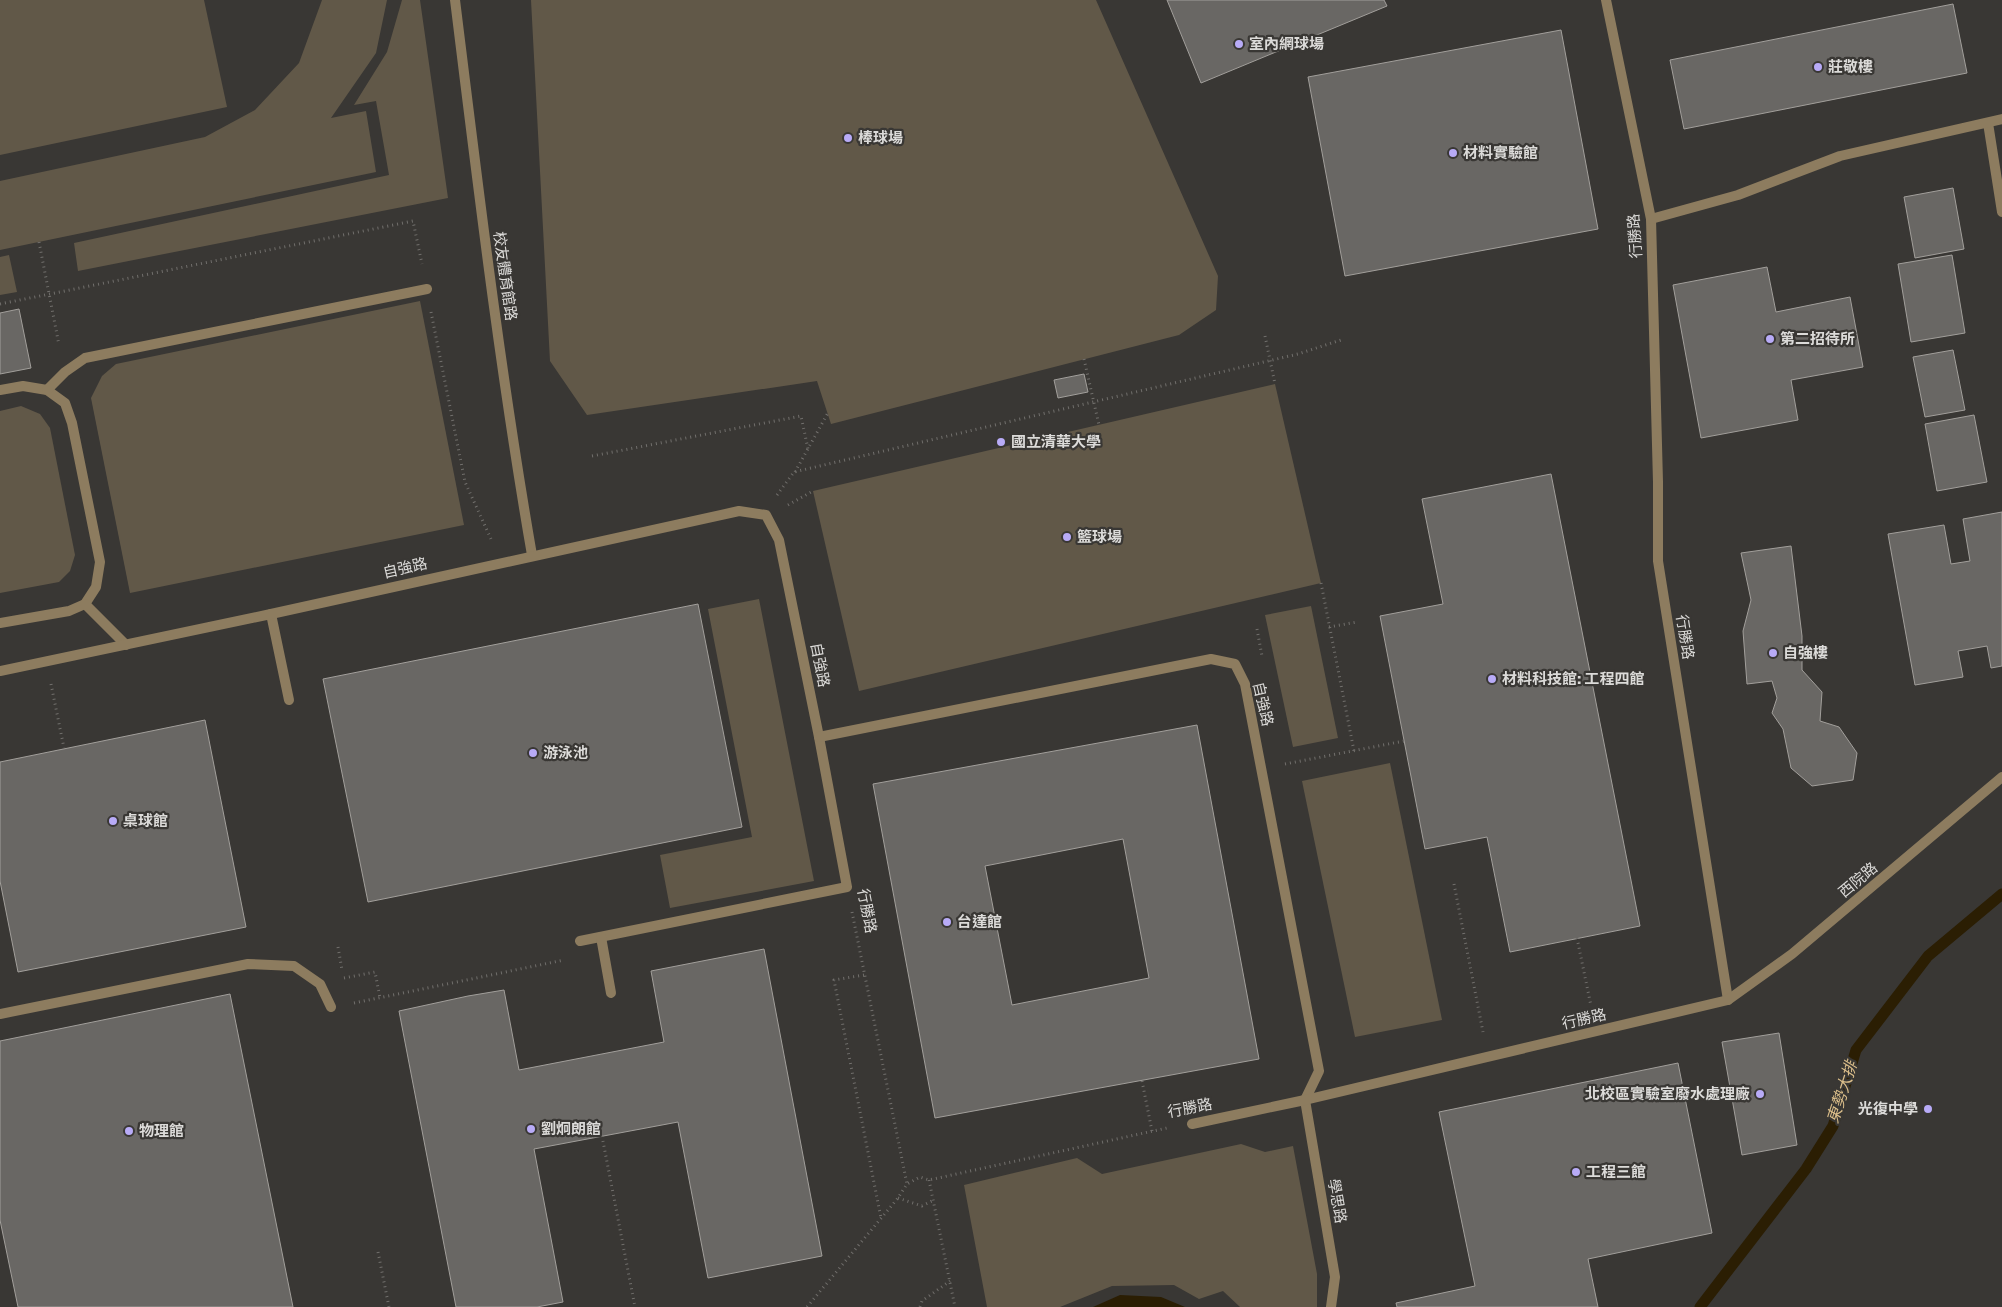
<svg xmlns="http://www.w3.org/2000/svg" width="2002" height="1307" font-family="Rubik,'Noto Sans TC',sans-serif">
	<rect width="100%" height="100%" fill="#393734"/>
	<g fill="#615848">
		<polygon points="0,0 204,0 227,107 0,155"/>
		<polygon points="322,0 387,0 376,53 331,118 366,111 376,172 0,250 0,181 205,137 255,110 299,63"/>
		<polygon points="402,0 420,0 448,198 78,271 74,243 389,175 376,101 354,105 387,52"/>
		<polygon points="531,0 1096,0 1218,276 1216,310 1179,335 831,424 817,381 587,415 550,361"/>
		<polygon points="9,255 17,292 0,295 0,257"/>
		<polygon points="420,301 464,525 130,593 91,398 102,376 116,364"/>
		<polygon points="1275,384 1321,583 859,691 813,491"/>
		<polygon points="21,406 40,414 50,428 75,555 70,571 59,582 0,593 0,411"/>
		<polygon points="759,599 814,881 670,908 660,855 752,837 708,609"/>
		<polygon points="1311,606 1338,738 1293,747 1265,615"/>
		<polygon points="1390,763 1442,1020 1355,1037 1302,781"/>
		<polygon points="1241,1144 1265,1152 1293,1146 1317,1274 1317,1307 1240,1307 1223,1291 1199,1299 1174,1285 1112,1286 1060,1307 987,1307 964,1185 1077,1158 1102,1174"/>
	</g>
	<polygon fill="#2b1e03" points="1120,1295 1161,1297 1185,1307 1093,1307"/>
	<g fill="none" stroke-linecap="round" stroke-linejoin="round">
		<polyline stroke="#2b1e03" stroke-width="11" points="1700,1307 1806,1169 1833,1126 1856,1050 1928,956 2002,894"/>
	</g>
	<g fill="#696764" stroke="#a29f9b" fill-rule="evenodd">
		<polygon points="1167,0 1384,0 1387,6 1201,83"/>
		<polygon points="1953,4 1967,73 1684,129 1670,60"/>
		<polygon points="1561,30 1598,229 1345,276 1308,77"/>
		<polygon points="1953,188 1964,249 1915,258 1904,197"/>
		<polygon points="1952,255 1965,333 1911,342 1898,264"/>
		<polygon points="1767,267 1776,312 1850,297 1863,367 1791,380 1798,420 1701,438 1673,285"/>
		<polygon points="19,309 31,368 0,374 0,313"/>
		<polygon points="1953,350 1965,410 1925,417 1913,357"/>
		<polygon points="1084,374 1088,392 1058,398 1054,380"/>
		<polygon points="1974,415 1987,482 1937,491 1925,424"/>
		<polygon points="1551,474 1640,926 1510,952 1487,837 1425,849 1380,616 1443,604 1422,499"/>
		<polygon points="2002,512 2002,666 1991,668 1987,646 1958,651 1963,677 1915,685 1888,534 1944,525 1951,564 1970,561 1963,519"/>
		<polygon points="1791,546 1802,636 1802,670 1822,692 1820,721 1839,727 1857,753 1853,780 1812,786 1791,768 1783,729 1772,713 1777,698 1772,681 1747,684 1743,631 1751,600 1741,553"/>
		<polygon points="698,604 742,827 368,902 323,679"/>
		<polygon points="205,720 246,927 18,972 0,881 0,762"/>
		<path d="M1197,725L1259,1059L935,1118L873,784ZM1123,839L1149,978L1012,1005L985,866Z"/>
		<polygon points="764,949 822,1256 708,1278 678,1122 534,1149 563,1302 537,1307 456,1307 399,1011 468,996 504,990 519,1070 664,1042 651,971"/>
		<polygon points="230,994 293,1307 18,1307 0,1220 0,1041"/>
		<polygon points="1779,1033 1797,1145 1742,1155 1722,1042"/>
		<polygon points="1678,1063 1712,1233 1588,1259 1598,1307 1397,1307 1396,1303 1475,1286 1439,1112"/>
	</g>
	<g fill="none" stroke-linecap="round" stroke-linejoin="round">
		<g stroke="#716f6c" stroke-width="3" stroke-dasharray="1 4" stroke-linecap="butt">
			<polyline points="39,242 59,345"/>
			<polyline points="0,304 413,221 422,264"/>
			<polyline points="431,312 465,482 491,539"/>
			<polyline points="1265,336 1275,384"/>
			<polyline points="1084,359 1099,425"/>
			<polyline points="592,456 801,416 808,449"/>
			<polyline points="795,472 829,411"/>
			<polyline points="777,495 794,472 1298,354 1341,340"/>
			<polyline points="788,505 813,491"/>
			<polyline points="1321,583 1354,751"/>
			<polyline points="1329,627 1357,622"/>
			<polyline points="1257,629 1262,656"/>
			<polyline points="51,684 64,748"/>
			<polyline points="1285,764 1404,741"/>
			<polyline points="1454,884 1483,1032"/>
			<polyline points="852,912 907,1184"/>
			<polyline points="1577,938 1591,1006"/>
			<polyline points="338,947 342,970"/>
			<polyline points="864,975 834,980 881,1218"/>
			<polyline points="344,978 375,972 380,998"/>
			<polyline points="354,1003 564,960"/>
			<polyline points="1142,1081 1152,1131"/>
			<polyline points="602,1136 635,1307"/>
			<polyline points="929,1180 955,1307"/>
			<polyline points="898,1198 922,1206 934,1200"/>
			<polyline points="378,1252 389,1307"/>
			<polyline points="807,1307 898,1198 907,1184 920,1177 929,1180 1167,1128"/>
			<polyline points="920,1307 922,1301 950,1281"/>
		</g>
		<g stroke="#8d7c5f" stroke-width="10">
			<path d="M455,0C478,186 500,371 532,555"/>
			<polyline points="1606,0 1651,219 1658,482 1658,561 1728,1000"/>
			<polyline points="1988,123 2002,212"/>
			<polyline points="1651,219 1738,195 1840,156 2002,119"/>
			<polyline points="0,390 23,386 47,390 65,403 72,423 100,562 96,587 85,604 69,611 0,623"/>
			<polyline points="47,390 65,372 85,358 427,289"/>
			<polyline points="85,604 126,645"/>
			<polyline points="271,614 289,700"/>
			<polyline points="0,671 271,614 739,511 766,515 779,540 819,737 847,887 580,941"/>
			<polyline points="819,737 1211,659 1235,664 1245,684 1319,1071 1305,1100"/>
			<polyline points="601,937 611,993"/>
			<polyline points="0,1014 248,964 294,966 320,984 331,1007"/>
			<polyline points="1305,1100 1335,1277 1331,1307"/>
			<polyline points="1192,1124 1305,1100 1728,1000 1792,954 2002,777"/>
		</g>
	</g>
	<g fill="#b8abf7" stroke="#393734" stroke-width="2">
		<circle cx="1239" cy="44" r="5"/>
		<circle cx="1818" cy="67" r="5"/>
		<circle cx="848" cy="138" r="5"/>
		<circle cx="1453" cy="153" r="5"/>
		<circle cx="1770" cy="339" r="5"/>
		<circle cx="1001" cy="442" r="5"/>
		<circle cx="1067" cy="537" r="5"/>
		<circle cx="1773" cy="653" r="5"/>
		<circle cx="1492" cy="679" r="5"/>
		<circle cx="533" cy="753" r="5"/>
		<circle cx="113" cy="821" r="5"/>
		<circle cx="947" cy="922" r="5"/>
		<circle cx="1760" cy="1094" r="5"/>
		<circle cx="1928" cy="1109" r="5"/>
		<circle cx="531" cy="1129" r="5"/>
		<circle cx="129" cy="1131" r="5"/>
		<circle cx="1576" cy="1172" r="5"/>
	</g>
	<g text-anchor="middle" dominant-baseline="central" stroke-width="4.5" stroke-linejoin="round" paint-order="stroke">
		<g font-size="15" font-weight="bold" fill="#dcdbd9" stroke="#393734" text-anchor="start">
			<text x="1249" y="44">室內網球場</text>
			<text x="1828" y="67">莊敬樓</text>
			<text x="858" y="138">棒球場</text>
			<text x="1463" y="153">材料實驗館</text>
			<text x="1780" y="339">第二招待所</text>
			<text x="1011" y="442">國立清華大學</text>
			<text x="1077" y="537">籃球場</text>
			<text x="1783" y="653">自強樓</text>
			<text x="1502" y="679">材料科技館: 工程四館</text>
			<text x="543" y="753">游泳池</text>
			<text x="123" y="821">桌球館</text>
			<text x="957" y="922">台達館</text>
			<text x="1750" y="1094" text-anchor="end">北校區實驗室廢水處理廠</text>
			<text x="1918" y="1109" text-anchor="end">光復中學</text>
			<text x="541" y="1129">劉炯朗館</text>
			<text x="139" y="1131">物理館</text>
			<text x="1586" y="1172">工程三館</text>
		</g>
		<g font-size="15" fill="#dcdbd9" stroke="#393734">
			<text transform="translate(1635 236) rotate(-94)">行勝路</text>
			<text transform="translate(505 276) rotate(82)">校友體育館路</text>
			<text transform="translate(405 568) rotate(-13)">自強路</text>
			<text transform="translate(1685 637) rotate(81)">行勝路</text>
			<text transform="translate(820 665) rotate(79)">自強路</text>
			<text transform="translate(1263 704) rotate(77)">自強路</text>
			<text transform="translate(1858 880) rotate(-40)">西院路</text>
			<text transform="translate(867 911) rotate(79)">行勝路</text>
			<text transform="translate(1584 1019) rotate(-13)">行勝路</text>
			<text transform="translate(1190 1108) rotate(-11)">行勝路</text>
			<text transform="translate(1337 1201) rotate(80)">學思路</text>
		</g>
		<g font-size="16" font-style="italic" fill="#dbbe8a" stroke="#393734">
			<text transform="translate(1842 1092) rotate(-72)">東勢大排</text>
		</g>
	</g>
</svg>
